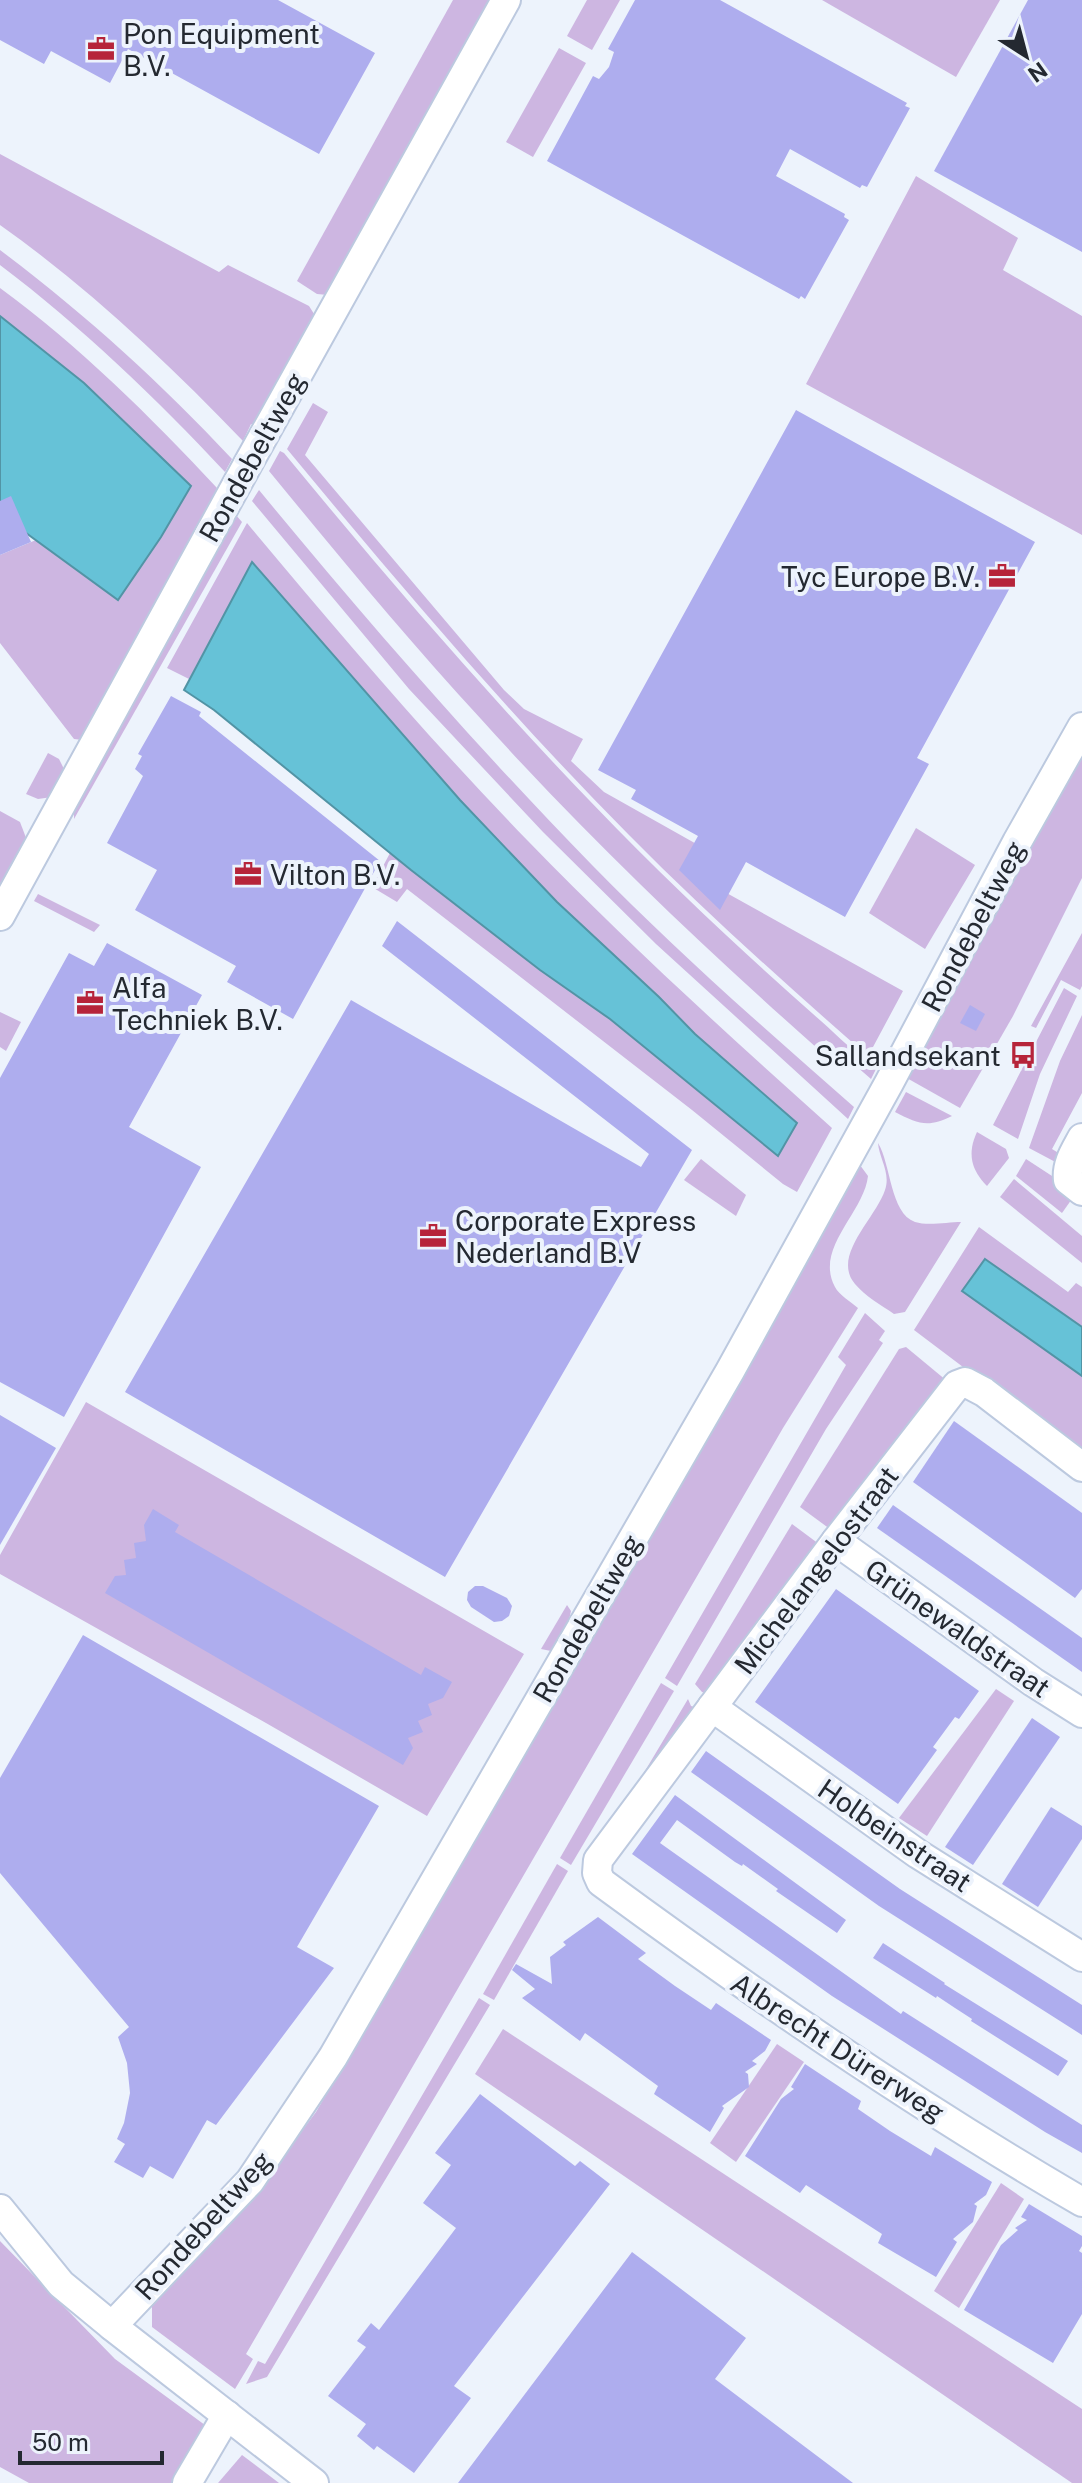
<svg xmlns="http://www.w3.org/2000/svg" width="1082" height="2483" font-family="'Public Sans',sans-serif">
	<rect width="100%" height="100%" fill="#edf3fc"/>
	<g fill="#cdb6e1">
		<polygon points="453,0 489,0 328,295 317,294 297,281"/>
		<polygon points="587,0 620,0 592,50 567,36"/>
		<polygon points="822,0 1000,0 956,77"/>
		<polygon points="559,48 586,63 533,157 506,142"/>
		<path d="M0,154L219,272L228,265L309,306L316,317L260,427L251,424L243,441C167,362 89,288 0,225Z"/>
		<polygon points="916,176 1018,238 1003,270 1082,316 1082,535 806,384"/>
		<path d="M0,250C85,314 160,382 232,459L225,472C155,397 82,327 0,265Z"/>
		<path d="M0,288C79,346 150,416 217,488L215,492L221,498L83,740L74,739L0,643V555L36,540L118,600L161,537L190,486L84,383L0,316Z"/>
		<path d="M313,403L328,412L305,455L504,690L524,709L583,739L571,761L604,792L700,846L687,871L903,991L873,1047L875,1050L870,1058C788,986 706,913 629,835C508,713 397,582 287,449Z"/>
		<path d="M280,451L284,453C423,622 566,786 726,935C757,964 789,993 821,1021C839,1037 856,1055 877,1067L871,1079L826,1040L818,1049C701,945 586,836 481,719C407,639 338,555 269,471Z"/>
		<path d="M259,490C365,619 475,745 592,865C675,950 765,1029 854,1107L848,1119L656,944L543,832L409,689L252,501Z"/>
		<polygon points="235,514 242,522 74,819 74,805"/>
		<path d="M247,523C338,632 429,739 528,841C625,941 728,1035 832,1128L797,1192L783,1184L692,1110L407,889L397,902L372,887L390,853L540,970L610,1019L778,1156L782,1110L695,1034L659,997L557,902L460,800L252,563L189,679L167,668Z"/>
		<polygon points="48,753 59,759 64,769 52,797 38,799 26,794"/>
		<polygon points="1082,754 1082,878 1013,1016 960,1108 905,1077"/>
		<polygon points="0,811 20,822 28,843 0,893"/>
		<polygon points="916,828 975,865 925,949 869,913"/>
		<polygon points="38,894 100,925 94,932 34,901"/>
		<polygon points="1082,933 1082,986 1080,990 1061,980 1036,1028 1031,1026"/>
		<polygon points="1064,988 1077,996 1040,1074 1018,1139 993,1125"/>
		<polygon points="0,1012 21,1022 6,1051 0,1047"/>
		<polygon points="1082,1015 1082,1093 1052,1149 1065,1157 1061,1165 1029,1148 1060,1061"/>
		<path d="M906,1092L952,1116C928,1128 918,1124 895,1112Z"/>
		<path d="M977,1132L1006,1149L1009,1158L987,1186C971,1170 967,1153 977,1132Z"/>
		<path d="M878,1143C891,1164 890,1213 915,1222C928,1226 948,1222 961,1222L905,1312L894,1314C881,1305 865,1296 855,1284C831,1256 876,1218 885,1190C891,1173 879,1158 878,1143Z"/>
		<polygon points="701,1159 746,1195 736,1216 684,1180"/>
		<polygon points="1026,1159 1052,1176 1074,1196 1062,1213 1016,1176"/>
		<path d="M857,1161L868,1176C864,1213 814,1248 835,1287C839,1295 851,1302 858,1308L783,1428L246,2354L253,2359L235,2389L152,2327V2303L242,2211L316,2112L731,1399Z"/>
		<polygon points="1014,1179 1082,1236 1082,1263 1000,1197"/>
		<polygon points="979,1227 1068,1292 1076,1283 1082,1287 1082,1327 985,1259 963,1291 1082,1376 1082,1457 914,1330"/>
		<polygon points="865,1313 885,1331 879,1340 883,1343 826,1429 677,1686 665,1678 846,1365 838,1357"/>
		<polygon points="906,1347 947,1381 834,1532 800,1507 899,1349"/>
		<polygon points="86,1402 524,1654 427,1816 266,1723 0,1574 0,1555"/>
		<polygon points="792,1524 823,1547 713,1696 702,1692 695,1684"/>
		<polygon points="567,1605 571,1611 569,1620 551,1651 541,1649"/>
		<polygon points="661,1683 674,1691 571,1865 560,1858"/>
		<polygon points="996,1689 1014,1701 927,1836 899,1818"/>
		<polygon points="688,1699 691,1706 704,1710 593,1858"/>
		<polygon points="557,1864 568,1871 494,2000 483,1994"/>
		<polygon points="479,1998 490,2005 267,2377 246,2384 258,2361 265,2364"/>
		<polygon points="503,2029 1082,2409 1082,2483 1072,2483 475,2074"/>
		<polygon points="777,2044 804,2062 736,2162 710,2143"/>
		<polygon points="1001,2183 1024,2199 959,2308 934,2291"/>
		<polygon points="0,2241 115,2359 209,2428 171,2483 29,2483 0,2467"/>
		<polygon points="242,2455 279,2483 218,2483"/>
	</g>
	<g fill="#66c2d7" stroke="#5294a5" stroke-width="2">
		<polygon points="0,316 84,383 191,486 161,537 118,600 0,514"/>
		<polygon points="252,562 460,800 557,902 659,997 695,1034 797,1123 778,1156 610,1019 540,970 411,870 214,710 184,690"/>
		<polygon points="985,1259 1082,1327 1082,1376 962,1291"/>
	</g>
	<g fill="#aeadee">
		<polygon points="0,0 278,0 375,53 319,154 128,49 110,83 51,51 44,64 0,40"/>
		<polygon points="635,0 720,0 907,103 905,106 910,108 867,187 862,185 860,188 790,149 776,176 845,214 844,217 849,220 805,299 801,296 799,299 547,161 593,76 599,79 609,67 614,52 608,49"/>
		<polygon points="1028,0 1082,0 1082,252 934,171"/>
		<polygon points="796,410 1035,542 917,758 929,764 845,917 746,862 720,910 679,870 698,836 631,799 636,790 598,770"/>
		<polygon points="11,496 31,542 0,555 0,501"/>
		<polygon points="171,696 201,712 199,716 380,861 293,1019 227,982 236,966 135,910 157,870 107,843 143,776 135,769 142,756 138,754"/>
		<polygon points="397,921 692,1150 445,1577 125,1392 351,1000 641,1167 649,1154 382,946"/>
		<polygon points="107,943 202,995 129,1127 201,1167 64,1417 0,1382 0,1078 69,953 94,966"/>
		<polygon points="970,1005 985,1014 976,1031 960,1023"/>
		<polygon points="0,1415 56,1448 0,1545"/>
		<polygon points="954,1421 1082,1513 1082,1589 1075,1598 913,1482"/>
		<polygon points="893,1505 1082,1638 1082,1672 877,1528"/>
		<polygon points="153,1509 179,1525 175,1532 421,1675 425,1667 452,1682 443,1698 428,1704 432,1715 418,1721 423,1732 408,1738 413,1748 403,1765 105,1593 115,1576 126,1575 124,1560 136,1558 134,1543 146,1541 144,1525"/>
		<polygon points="475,1586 483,1586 507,1598 512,1606 509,1616 502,1621 494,1622 471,1607 467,1600 468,1592"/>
		<polygon points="836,1589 979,1691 959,1719 955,1717 933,1747 937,1750 898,1804 755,1702"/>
		<polygon points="83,1635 379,1806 297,1947 334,1968 216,2125 207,2120 173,2179 150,2166 143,2178 114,2162 125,2144 117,2139 124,2123 130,2093 127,2063 118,2037 129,2027 0,1873 0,1778"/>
		<polygon points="1032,1718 1060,1737 973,1865 945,1847"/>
		<polygon points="706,1751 900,1889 1082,2005 1082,2035 879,1906 691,1772"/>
		<polygon points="675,1795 846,1920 837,1933 776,1891 778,1889 743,1864 742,1866 735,1862 677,1820 660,1843 901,2014 903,2011 1082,2125 1082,2153 1045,2132 832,1996 632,1854"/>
		<polygon points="1051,1807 1082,1826 1082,1839 1038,1907 1002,1884"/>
		<polygon points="598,1917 646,1953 638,1959 675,1986 711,2010 716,2003 771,2040 765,2051 752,2061 757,2064 745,2072 748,2074 749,2087 722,2106 724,2108 710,2132 654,2094 658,2086 585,2033 580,2041 522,1998 535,1989 512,1970 516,1964 552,1984 550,1957 566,1945 563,1942"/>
		<polygon points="883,1943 945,1983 944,1984 1068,2061 1058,2076 971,2021 972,2019 955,2008 937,1996 936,1998 873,1958"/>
		<polygon points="805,2064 861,2101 858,2109 890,2131 931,2156 935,2147 992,2182 986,2195 974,2204 977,2206 973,2222 953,2239 957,2242 936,2277 878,2243 882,2234 806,2185 800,2193 745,2156 781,2099 794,2089 791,2087"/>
		<polygon points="480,2094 575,2166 580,2161 610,2184 454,2386 471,2398 414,2473 377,2446 374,2450 357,2436 366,2424 328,2396 366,2347 357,2341 371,2323 379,2330 456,2228 423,2203 451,2165 435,2153"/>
		<polygon points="1029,2204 1082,2236 1082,2246 1079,2251 1082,2253 1082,2314 1053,2363 964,2310 1001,2245 1018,2230 1015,2228 1027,2220 1021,2217"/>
		<polygon points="632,2252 746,2338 715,2379 853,2483 458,2483"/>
	</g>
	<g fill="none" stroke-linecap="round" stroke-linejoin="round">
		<g stroke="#bcc9df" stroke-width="32">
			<g id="minor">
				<polyline points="0,916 249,462 506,0"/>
				<path d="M1082,1138C1075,1151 1066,1164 1068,1180L1082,1191"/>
				<path d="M1082,1467L984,1392L965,1382L957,1385L836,1541L598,1860L597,1873L601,1882C756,1996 915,2105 1082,2202"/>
				<polyline points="836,1541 1033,1682 1082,1713"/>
				<polyline points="712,1707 918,1854 1082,1957"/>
				<polyline points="0,2209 61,2284 112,2326 250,2181 333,2057 730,1371 889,1083 1017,842 1082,727"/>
				<polyline points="112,2326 314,2483"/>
				<polyline points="187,2483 227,2415"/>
			</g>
		</g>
		<use href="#minor" stroke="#fff" stroke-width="28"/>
	</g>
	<defs>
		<g id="office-bare" transform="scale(2.16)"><path d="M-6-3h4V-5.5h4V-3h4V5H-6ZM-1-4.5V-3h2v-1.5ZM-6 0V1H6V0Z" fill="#b6243a" stroke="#edf3fc" stroke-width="2.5" paint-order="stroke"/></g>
		<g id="bus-bare" transform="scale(2.16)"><path d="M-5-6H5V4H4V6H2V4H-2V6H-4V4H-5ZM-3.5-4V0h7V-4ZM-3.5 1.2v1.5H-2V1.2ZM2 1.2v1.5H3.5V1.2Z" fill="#b6243a" stroke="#edf3fc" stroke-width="2.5" paint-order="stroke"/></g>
	</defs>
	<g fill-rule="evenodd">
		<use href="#office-bare" x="101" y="49"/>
		<use href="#office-bare" x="1002" y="576"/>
		<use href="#office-bare" x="248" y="874"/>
		<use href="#office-bare" x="90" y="1003"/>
		<use href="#bus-bare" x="1023" y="1055"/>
		<use href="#office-bare" x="433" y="1236"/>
	</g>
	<g text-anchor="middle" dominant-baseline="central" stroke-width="8" stroke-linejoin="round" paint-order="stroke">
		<g font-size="28" fill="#242931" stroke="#edf3fc" text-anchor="start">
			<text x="123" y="33">Pon Equipment<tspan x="123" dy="32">B.V.</tspan></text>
			<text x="980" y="576" text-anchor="end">Tyc Europe B.V.</text>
			<text x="270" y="874">Vilton B.V.</text>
			<text x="112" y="987">Alfa<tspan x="112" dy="32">Techniek B.V.</tspan></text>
			<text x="1001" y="1055" text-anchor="end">Sallandsekant</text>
			<text x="455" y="1220">Corporate Express<tspan x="455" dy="32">Nederland B.V</tspan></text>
		</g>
		<g font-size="28" fill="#242931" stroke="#edf3fc">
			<text transform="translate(252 457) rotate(-61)">Rondebeltweg</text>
			<text transform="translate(973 926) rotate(-62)">Rondebeltweg</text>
			<text transform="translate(816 1570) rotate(-53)">Michelangelostraat</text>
			<text transform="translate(587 1618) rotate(-60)">Rondebeltweg</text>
			<text transform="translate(958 1628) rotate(35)">Grünewaldstraat</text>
			<text transform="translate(895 1835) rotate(34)">Holbeinstraat</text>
			<text transform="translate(838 2047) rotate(33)">Albrecht Dürerweg</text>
			<text transform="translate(203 2225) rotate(-48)">Rondebeltweg</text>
		</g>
	</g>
	<g transform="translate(1026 56) rotate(144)" stroke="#edf3fc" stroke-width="6" paint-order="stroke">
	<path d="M0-6L14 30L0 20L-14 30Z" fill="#242931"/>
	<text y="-12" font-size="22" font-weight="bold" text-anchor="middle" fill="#242931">N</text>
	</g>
	<path d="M20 2451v12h142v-12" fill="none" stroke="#242931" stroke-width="4"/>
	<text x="32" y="2451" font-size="24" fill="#242931" stroke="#edf3fc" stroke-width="6" paint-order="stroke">50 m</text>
</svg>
